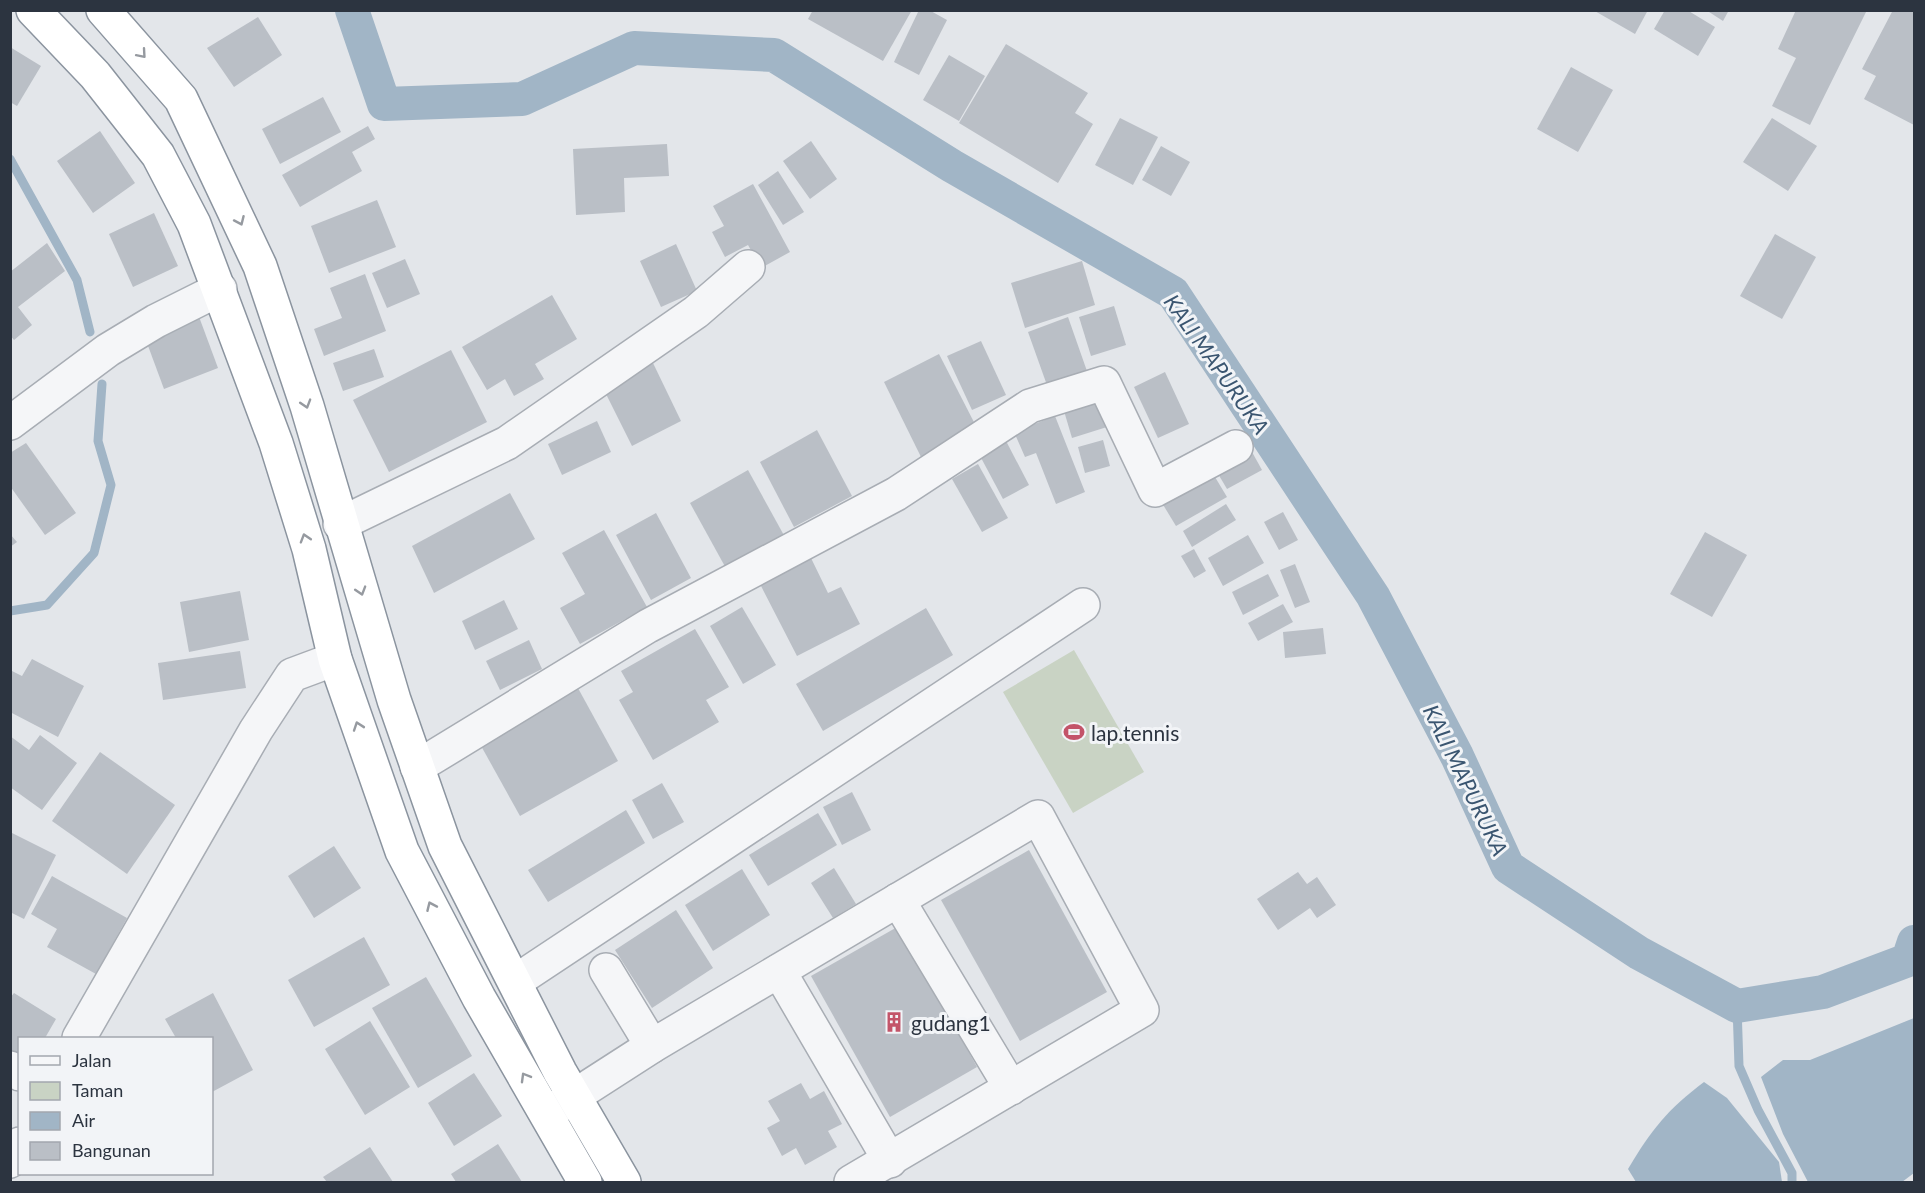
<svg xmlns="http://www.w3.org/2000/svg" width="1925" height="1193" font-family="Lato,sans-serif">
	<rect width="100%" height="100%" fill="#e3e6ea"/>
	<polygon fill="#c9d3c4" points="1074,650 1144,772 1073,813 1003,692"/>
	<g fill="#a1b5c6">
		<polygon points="1914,1018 1914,1173 1902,1182 1808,1182 1783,1134 1761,1077 1783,1060 1810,1060"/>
		<path d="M1704,1082L1727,1098L1779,1162L1782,1182H1636L1628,1169C1651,1130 1668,1109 1704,1082Z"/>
	</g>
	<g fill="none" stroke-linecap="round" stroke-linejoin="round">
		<g stroke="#a1b5c6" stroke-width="9">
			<polyline points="10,159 77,280 90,332"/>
			<polyline points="10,611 47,605 94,553 111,485 98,441 102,384"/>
			<polyline points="1737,1006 1739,1066 1758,1110 1792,1173 1792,1182"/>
		</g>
		<polyline stroke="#a1b5c6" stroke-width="34" points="352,10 384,104 522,99 634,48 774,55 952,166 1173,293 1373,596 1457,756 1508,867 1639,953 1737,1006 1823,992 1908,960 1914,942"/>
	</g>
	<g fill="#babfc6">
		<polygon points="813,10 912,10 883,61 808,19"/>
		<polygon points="919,10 929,10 947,20 919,75 894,62"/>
		<polygon points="1593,10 1648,10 1635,34"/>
		<polygon points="1665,10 1687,10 1715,27 1698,56 1654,29"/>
		<polygon points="1706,10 1729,10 1723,21"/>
		<polygon points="1796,10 1867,10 1810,125 1772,106 1796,58 1778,49"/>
		<polygon points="1893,10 1914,10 1914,125 1864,99 1876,76 1862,69"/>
		<polygon points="258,17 282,55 234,87 207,48"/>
		<polygon points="1006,44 1088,93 1075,113 1093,124 1058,183 959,123"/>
		<polygon points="10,47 41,66 17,106 10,102"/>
		<polygon points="949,55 985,76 959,121 923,100"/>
		<polygon points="1571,67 1613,90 1578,152 1537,129"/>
		<polygon points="323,97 341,132 280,164 262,129"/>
		<polygon points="1120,118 1158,137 1133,185 1095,165"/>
		<polygon points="1772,118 1817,146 1788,191 1743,162"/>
		<polygon points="368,126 375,139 352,152 362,171 300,207 282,175"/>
		<polygon points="100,131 135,183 93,213 57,161"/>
		<polygon points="811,141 837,179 810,199 783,161"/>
		<polygon points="667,144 669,176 624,178 625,212 576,215 573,149"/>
		<polygon points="1161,146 1190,162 1171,196 1142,180"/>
		<polygon points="778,171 804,212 783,225 758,185"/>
		<polygon points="753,184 790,252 761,268 748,245 725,257 712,232 724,226 713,206"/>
		<polygon points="377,200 396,247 329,273 311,226"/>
		<polygon points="154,213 178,266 133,287 109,234"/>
		<polygon points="1775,234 1816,257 1782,319 1740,296"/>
		<polygon points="47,243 65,271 18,307 32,325 14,340 10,335 10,272"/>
		<polygon points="676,244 697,291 661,307 640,261"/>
		<polygon points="405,259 420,294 387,308 372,273"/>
		<polygon points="1082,261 1095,305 1025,328 1011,283"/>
		<polygon points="365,274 386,331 324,356 314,329 342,318 330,288"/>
		<polygon points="552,295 577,339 535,364 544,379 514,396 505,379 487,390 462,347"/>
		<polygon points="1114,306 1126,345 1091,356 1079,317"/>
		<polygon points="198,314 218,368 164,389 144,335"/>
		<polygon points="1068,317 1088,374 1048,388 1028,332"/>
		<polygon points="981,341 1006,395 972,410 947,356"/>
		<polygon points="374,349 384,377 343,391 333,363"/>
		<polygon points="451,350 487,422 389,472 353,400"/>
		<polygon points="939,354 978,430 922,459 884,382"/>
		<polygon points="653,363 681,421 632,446 603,388"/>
		<polygon points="1165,372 1189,424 1158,438 1134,387"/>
		<polygon points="1099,400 1107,427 1072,438 1064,411"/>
		<polygon points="1055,416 1085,492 1056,504 1036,453 1025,457 1014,432"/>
		<polygon points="597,421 611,452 562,475 548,444"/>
		<polygon points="817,430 852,496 794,527 760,462"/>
		<polygon points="1005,439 1029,485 1003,499 979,454"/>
		<polygon points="1103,440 1110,466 1085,473 1078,447"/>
		<polygon points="26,443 76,513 45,535 10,486 10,453"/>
		<polygon points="1252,452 1262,470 1227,489 1217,472"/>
		<polygon points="978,464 1008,518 982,532 952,479"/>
		<polygon points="748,470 786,539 728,572 690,503"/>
		<polygon points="1212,472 1227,497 1176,526 1162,503"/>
		<polygon points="510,493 535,539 434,593 412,546"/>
		<polygon points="1226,504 1236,520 1192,547 1183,531"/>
		<polygon points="1283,512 1298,540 1279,550 1264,522"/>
		<polygon points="656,513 691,578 651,600 616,535"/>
		<polygon points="604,530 647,607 580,644 560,608 585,594 562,553"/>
		<polygon points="1705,532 1747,555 1712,617 1670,594"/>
		<polygon points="10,534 17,542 10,547"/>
		<polygon points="1248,535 1264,563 1223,586 1208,558"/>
		<polygon points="1194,549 1206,571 1194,578 1181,556"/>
		<polygon points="811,558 828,593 841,587 860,624 797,656 760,584"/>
		<polygon points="1295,564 1310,602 1295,608 1280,570"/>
		<polygon points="1268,574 1279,596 1243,615 1232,592"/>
		<polygon points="240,591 249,640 189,652 180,602"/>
		<polygon points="504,600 518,629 475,650 462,621"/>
		<polygon points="1283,604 1293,622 1258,641 1248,623"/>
		<polygon points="742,607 776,665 743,684 710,626"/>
		<polygon points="926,608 953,655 823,731 796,684"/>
		<polygon points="1323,628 1326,654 1285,658 1283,632"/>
		<polygon points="695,629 729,687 706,700 719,722 653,760 619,700 633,692 621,671"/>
		<polygon points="529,640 542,669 500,690 486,661"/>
		<polygon points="240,651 246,688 163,700 158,663"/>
		<polygon points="32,659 84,686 58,737 10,712 10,670 22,676"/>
		<polygon points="573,679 618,761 520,816 475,735"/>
		<polygon points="40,735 77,763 42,810 10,787 10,736 29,750"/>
		<polygon points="100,752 175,805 127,874 52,821"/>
		<polygon points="662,783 684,822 653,839 632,800"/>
		<polygon points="852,792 871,830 842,845 823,807"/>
		<polygon points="626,810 645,843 548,902 528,870"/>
		<polygon points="818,813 837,845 768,886 749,855"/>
		<polygon points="12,833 56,855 24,919 10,912"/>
		<polygon points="334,846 361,888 314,918 288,876"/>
		<polygon points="1029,850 1107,992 1020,1041 941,900"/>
		<polygon points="834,868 856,904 833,918 811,883"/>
		<polygon points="742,869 770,915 713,951 685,905"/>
		<polygon points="1298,872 1307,884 1317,877 1336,905 1317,918 1310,908 1278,930 1257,899"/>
		<polygon points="52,876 127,918 96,974 47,947 57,929 31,914"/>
		<polygon points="676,910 713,968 652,1008 615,950"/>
		<polygon points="899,926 977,1067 890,1117 811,976"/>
		<polygon points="364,937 390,985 314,1027 288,980"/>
		<polygon points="426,977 472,1056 418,1088 372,1008"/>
		<polygon points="14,993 56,1019 45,1038 20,1038 20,1068 10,1062 10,998"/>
		<polygon points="213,993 253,1070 212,1092 212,1038 176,1038 165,1019"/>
		<polygon points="370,1021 410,1087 365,1115 325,1049"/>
		<polygon points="474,1073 502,1116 454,1146 428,1103"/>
		<polygon points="801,1083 810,1099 824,1091 842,1124 828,1131 837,1147 805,1165 796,1148 782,1156 767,1128 780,1121 768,1101"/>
		<polygon points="498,1144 522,1182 456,1182 451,1174"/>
		<polygon points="370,1147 393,1182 327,1182 323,1177"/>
	</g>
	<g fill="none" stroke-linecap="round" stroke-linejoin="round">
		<g stroke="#a8adb4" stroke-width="36">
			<g id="minor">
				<polyline points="10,423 108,350 156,321 220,289"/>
				<polyline points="340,524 507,443 696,312 748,267"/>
				<polyline points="417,767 648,626 896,494 1030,406 1104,383 1155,490 1236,447"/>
				<polyline points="898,900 1011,1088"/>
				<polyline points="606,970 652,1046"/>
				<polyline points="779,971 890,1161"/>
				<polyline points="516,981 1083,605"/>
				<polyline points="79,1038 256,730 292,675 335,659"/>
				<polyline points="10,1068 20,1074"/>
				<polyline points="551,1111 652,1046 1038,817 1142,1010 851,1182"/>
				<polyline points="10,1161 20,1144"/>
			</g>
		</g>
		<g stroke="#8b949f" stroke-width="36">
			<g id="highway">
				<polyline points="33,10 95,75 158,155 194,224 276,443 309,549 335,659 402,851 479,998 585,1182"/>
				<polyline points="103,10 181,99 260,266 307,406 394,700 445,846 560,1072 624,1182"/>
			</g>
		</g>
		<use href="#minor" stroke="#f5f6f8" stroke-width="33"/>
		<use href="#highway" stroke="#fff" stroke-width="33"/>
	</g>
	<defs><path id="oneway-chevron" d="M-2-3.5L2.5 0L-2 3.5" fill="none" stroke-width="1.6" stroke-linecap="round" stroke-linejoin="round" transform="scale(1.5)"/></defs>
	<g stroke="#969aa0">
		<use href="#oneway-chevron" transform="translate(142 54) rotate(49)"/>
		<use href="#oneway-chevron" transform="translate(240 221) rotate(66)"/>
		<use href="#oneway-chevron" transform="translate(306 404) rotate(73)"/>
		<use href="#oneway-chevron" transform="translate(305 538) rotate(-107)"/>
		<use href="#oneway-chevron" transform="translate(361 591) rotate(73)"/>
		<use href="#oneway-chevron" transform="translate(358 726) rotate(-109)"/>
		<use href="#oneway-chevron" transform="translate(431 906) rotate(-114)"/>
		<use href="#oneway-chevron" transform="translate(525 1077) rotate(-120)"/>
	</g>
	<defs>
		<g id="stadium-bare" transform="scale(1.62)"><path d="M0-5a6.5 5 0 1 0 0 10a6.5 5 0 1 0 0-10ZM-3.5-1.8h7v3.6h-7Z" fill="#c35469" stroke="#f2f4f7" stroke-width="2.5" paint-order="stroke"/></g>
		<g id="building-bare" transform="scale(1.62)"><path d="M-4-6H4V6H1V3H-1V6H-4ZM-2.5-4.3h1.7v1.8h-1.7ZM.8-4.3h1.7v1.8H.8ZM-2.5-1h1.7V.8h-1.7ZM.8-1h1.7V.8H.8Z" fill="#c35469" stroke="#f2f4f7" stroke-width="2.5" paint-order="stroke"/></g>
	</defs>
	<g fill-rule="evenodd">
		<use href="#stadium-bare" x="1074" y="732"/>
		<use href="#building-bare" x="894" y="1022"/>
	</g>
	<g text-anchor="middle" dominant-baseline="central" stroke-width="6" stroke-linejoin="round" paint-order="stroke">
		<g font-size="21" fill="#2c3440" stroke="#f2f4f7" text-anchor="start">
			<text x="1091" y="732">lap.tennis</text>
			<text x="911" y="1022">gudang1</text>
		</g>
		<g font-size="22" font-style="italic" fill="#3a5570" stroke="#f2f4f7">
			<text transform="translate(1217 364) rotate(55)">KALI MAPURUKA</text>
			<text transform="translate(1466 780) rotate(64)">KALI MAPURUKA</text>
		</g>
	</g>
	<rect width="1925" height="1193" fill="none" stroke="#2c3440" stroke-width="24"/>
	<rect x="18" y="1037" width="195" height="138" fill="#f2f4f7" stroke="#a3a7ae" stroke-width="1.5"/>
	<rect x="30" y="1056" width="30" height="9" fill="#f5f6f8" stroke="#a3a7ae" stroke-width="1.5"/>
	<text x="72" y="1067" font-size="18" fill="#2c3440">Jalan</text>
	<rect x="30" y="1082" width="30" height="18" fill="#c9d3c4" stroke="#a3a7ae" stroke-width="1.5"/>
	<text x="72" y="1097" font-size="18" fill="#2c3440">Taman</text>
	<rect x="30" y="1112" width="30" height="18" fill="#a1b5c6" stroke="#a3a7ae" stroke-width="1.5"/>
	<text x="72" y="1127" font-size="18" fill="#2c3440">Air</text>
	<rect x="30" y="1142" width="30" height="18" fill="#babfc6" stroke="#a3a7ae" stroke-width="1.5"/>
	<text x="72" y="1157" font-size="18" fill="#2c3440">Bangunan</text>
</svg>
